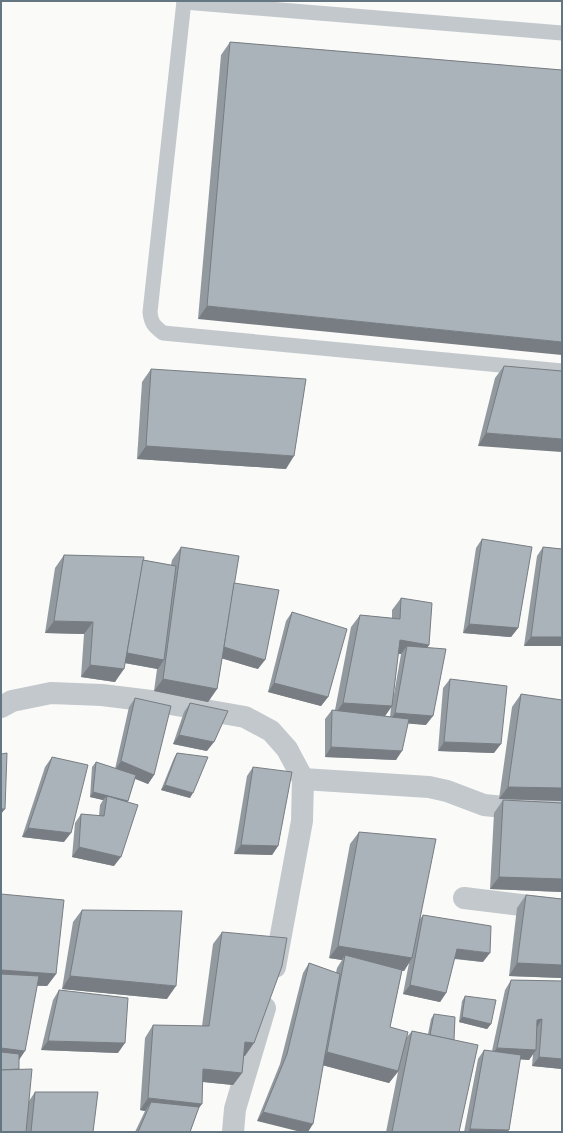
<svg xmlns="http://www.w3.org/2000/svg" width="563" height="1133" font-family="'Space Grotesk',sans-serif">
	<rect width="100%" height="100%" fill="#fafaf8"/>
	<g fill="none" stroke-linecap="round" stroke-linejoin="round">
		<g stroke="#c3c8cc" stroke-width="15">
			<path d="M184,1L150,312C151,323 154,326 163,333L562,371"/>
			<polyline points="184,2 562,33"/>
		</g>
		<g stroke="#c3c8cc" stroke-width="22">
			<polyline points="1,707 12,701 51,693 102,695 159,702 245,717 271,731 287,749 303,779 302,821 275,967"/>
			<polyline points="303,779 429,787 447,791 484,805 514,808 562,809"/>
			<polyline points="464,898 562,910"/>
			<polyline points="233,1132 235,1109 265,1008"/>
		</g>
	</g>
	<g fill="#929a9f" fill-rule="evenodd">
		<polygon points="230,42 562,70 198,319 221,55"/>
		<polygon points="504,366 562,371 478,446 495,378"/>
		<polygon points="151,369 286,469 137,459 142,382"/>
		<polygon points="482,539 518,628 511,637 463,633 476,548"/>
		<polygon points="181,547 234,583 258,669 222,658 217,689 208,702 154,691 157,669 125,663 115,682 81,677 84,634 45,633 55,568 64,555 143,560 171,565 172,560"/>
		<polygon points="543,547 562,549 562,646 524,646 537,556"/>
		<path d="M401,598L429,645L427,648L426,725L408,723L396,760L325,757V719L332,710H335L351,627L360,615L392,618V610ZM398,654H401L393,700ZM391,707L390,717L385,716Z"/>
		<polygon points="292,612 328,697 321,706 268,692 286,621"/>
		<polygon points="450,679 494,753 438,751 443,688"/>
		<polygon points="521,694 562,801 499,799 512,707"/>
		<polygon points="135,698 154,775 148,784 135,779 127,802 114,866 72,857 75,823 81,814 99,816 100,805 103,800 90,797 92,767 96,762 115,769 129,707"/>
		<polygon points="190,703 207,751 173,744 184,712"/>
		<polygon points="177,753 190,798 161,790 174,758"/>
		<polygon points="52,757 64,842 22,837 45,767"/>
		<polygon points="253,767 278,846 272,855 234,854 247,776"/>
		<polygon points="503,800 562,803 562,892 490,889 494,813"/>
		<polygon points="359,832 420,919 423,915 483,962 454,959 446,993 440,1002 403,994 409,963 404,971 402,971 390,1027 406,1038 412,1031 428,1034 431,1019 434,1014 454,1040 459,1132 386,1132 398,1072 389,1083 323,1065 257,1121 280,1064 303,973 309,963 336,973 337,968 342,960 329,958 350,844"/>
		<polygon points="1,894 56,974 47,986 37,986 19,1060 19,1069 29,1101 35,1092 93,1132 1,1132"/>
		<polygon points="526,895 562,978 509,976 517,908"/>
		<polygon points="82,910 167,999 62,989 73,922"/>
		<polygon points="222,932 245,1056 244,1056 242,1073 233,1085 203,1082 199,1107 190,1132 135,1132 145,1111 140,1110 145,1038 153,1025 202,1026 213,944"/>
		<polygon points="511,980 562,981 562,1069 532,1066 533,1054 529,1060 520,1059 507,1132 464,1132 478,1059 484,1050 492,1051 505,990"/>
		<polygon points="59,990 118,1053 41,1050 53,1000"/>
		<polygon points="465,996 491,1024 487,1029 459,1022 462,1001"/>
	</g>
	<g fill="#777d82">
		<polygon points="207,306 562,342 562,355 198,319"/>
		<polygon points="486,433 562,439 562,452 478,446"/>
		<polygon points="146,446 294,456 286,469 137,459"/>
		<polygon points="54,621 93,622 84,634 45,633"/>
		<polygon points="469,624 518,628 511,637 463,633"/>
		<polygon points="531,637 562,637 562,646 524,646"/>
		<polygon points="400,640 429,645 420,657 407,646 401,654 391,653"/>
		<polygon points="224,647 265,660 258,669 217,657"/>
		<polygon points="125,652 164,660 158,669 119,662"/>
		<polygon points="90,665 124,669 115,682 81,677"/>
		<polygon points="163,679 217,689 208,702 154,691"/>
		<polygon points="274,683 328,697 321,706 268,692"/>
		<polygon points="343,703 392,706 383,719 334,715"/>
		<polygon points="395,713 433,716 426,725 389,722"/>
		<polygon points="179,735 214,742 207,751 173,744"/>
		<polygon points="444,742 501,744 494,753 438,751"/>
		<polygon points="331,747 402,751 396,760 325,757"/>
		<polygon points="121,761 154,775 148,784 115,770"/>
		<polygon points="165,785 193,793 190,798 161,790"/>
		<polygon points="508,787 562,788 562,801 499,799"/>
		<polygon points="93,792 128,801 124,806 107,796 103,800 90,797"/>
		<polygon points="1,809 5,809 1,814"/>
		<polygon points="28,828 71,833 64,842 22,837"/>
		<polygon points="241,845 278,846 272,855 234,854"/>
		<polygon points="79,847 121,857 114,866 72,857"/>
		<polygon points="499,877 562,879 562,892 490,889"/>
		<polygon points="338,946 412,958 404,971 344,961 345,955 342,960 329,958"/>
		<polygon points="457,949 490,953 483,962 450,958"/>
		<polygon points="517,963 562,965 562,978 509,976"/>
		<polygon points="1,970 56,974 47,986 1,983"/>
		<polygon points="70,976 176,986 167,999 62,989"/>
		<polygon points="410,985 446,993 440,1002 403,994"/>
		<polygon points="462,1017 491,1024 487,1029 459,1022"/>
		<polygon points="542,1019 536,1029 537,1020"/>
		<polygon points="48,1041 125,1043 118,1053 41,1050"/>
		<polygon points="245,1042 254,1043 245,1056 236,1055"/>
		<polygon points="1,1048 25,1051 19,1060 1,1058"/>
		<polygon points="497,1048 536,1050 529,1060 490,1057"/>
		<polygon points="327,1052 398,1071 389,1083 318,1064"/>
		<polygon points="539,1057 562,1059 562,1069 532,1066"/>
		<polygon points="203,1069 242,1073 233,1085 194,1081"/>
		<polygon points="148,1098 202,1104 193,1116 151,1102 145,1111 140,1110"/>
		<polygon points="263,1112 313,1124 308,1132 301,1132 257,1121"/>
		<polygon points="470,1129 509,1130 507,1132 468,1132"/>
	</g>
	<g fill="#aab3b9" stroke="#777d82">
		<polygon points="230,42 562,70 562,342 207,306"/>
		<polygon points="504,366 562,371 562,439 486,433"/>
		<polygon points="151,369 306,379 294,456 146,446"/>
		<polygon points="482,539 532,547 518,628 469,624"/>
		<polygon points="181,547 239,556 217,689 163,679"/>
		<polygon points="543,547 562,549 562,637 531,637"/>
		<polygon points="64,555 144,557 124,669 90,665 93,622 54,621"/>
		<polygon points="143,560 176,566 164,660 127,653"/>
		<polygon points="234,583 279,590 265,660 224,647"/>
		<polygon points="401,598 432,603 429,645 400,640 392,706 343,703 360,615 400,619"/>
		<polygon points="292,612 347,629 328,697 274,683"/>
		<polygon points="407,646 446,649 433,716 395,713"/>
		<polygon points="450,679 507,686 501,744 444,742"/>
		<polygon points="521,694 562,700 562,788 508,787"/>
		<polygon points="135,698 171,706 154,775 121,761"/>
		<polygon points="190,703 228,711 214,742 179,735"/>
		<polygon points="332,710 409,719 402,751 331,747"/>
		<polygon points="7,753 5,809 1,809 1,754"/>
		<polygon points="177,753 208,757 193,793 165,785"/>
		<polygon points="52,757 88,765 71,833 28,828"/>
		<polygon points="96,762 136,775 128,801 93,792"/>
		<polygon points="253,767 292,772 278,846 241,845"/>
		<polygon points="107,796 138,805 121,857 79,847 81,814 104,816"/>
		<polygon points="503,800 562,803 562,879 499,877"/>
		<polygon points="359,832 436,839 412,958 338,946"/>
		<polygon points="1,894 64,900 56,974 1,970"/>
		<polygon points="526,895 562,899 562,965 517,963"/>
		<polygon points="82,910 182,911 176,986 70,976"/>
		<polygon points="423,915 491,926 490,953 457,949 446,993 410,985"/>
		<polygon points="222,932 287,938 282,966 254,1043 245,1042 242,1073 203,1069 202,1104 148,1098 153,1025 209,1026"/>
		<polygon points="345,955 402,970 390,1027 408,1032 398,1071 327,1052"/>
		<polygon points="309,963 340,974 325,1055 313,1124 263,1112 287,1054"/>
		<polygon points="1,974 39,976 25,1051 1,1048"/>
		<polygon points="511,980 562,981 562,1059 539,1057 542,1019 537,1020 536,1050 497,1048"/>
		<polygon points="59,990 128,998 125,1043 48,1041"/>
		<polygon points="465,996 496,1000 491,1024 462,1017"/>
		<polygon points="434,1014 455,1017 454,1040 430,1035"/>
		<polygon points="412,1031 478,1045 459,1132 392,1132"/>
		<polygon points="484,1050 521,1055 509,1130 470,1129"/>
		<polygon points="1,1052 19,1054 19,1069 1,1070"/>
		<polygon points="32,1069 26,1132 1,1132 1,1070"/>
		<polygon points="35,1092 98,1092 93,1132 31,1132"/>
		<polygon points="151,1102 199,1107 190,1132 138,1132"/>
	</g>
	<rect width="563" height="1133" fill="none" stroke="#657683" stroke-width="4"/>
</svg>
